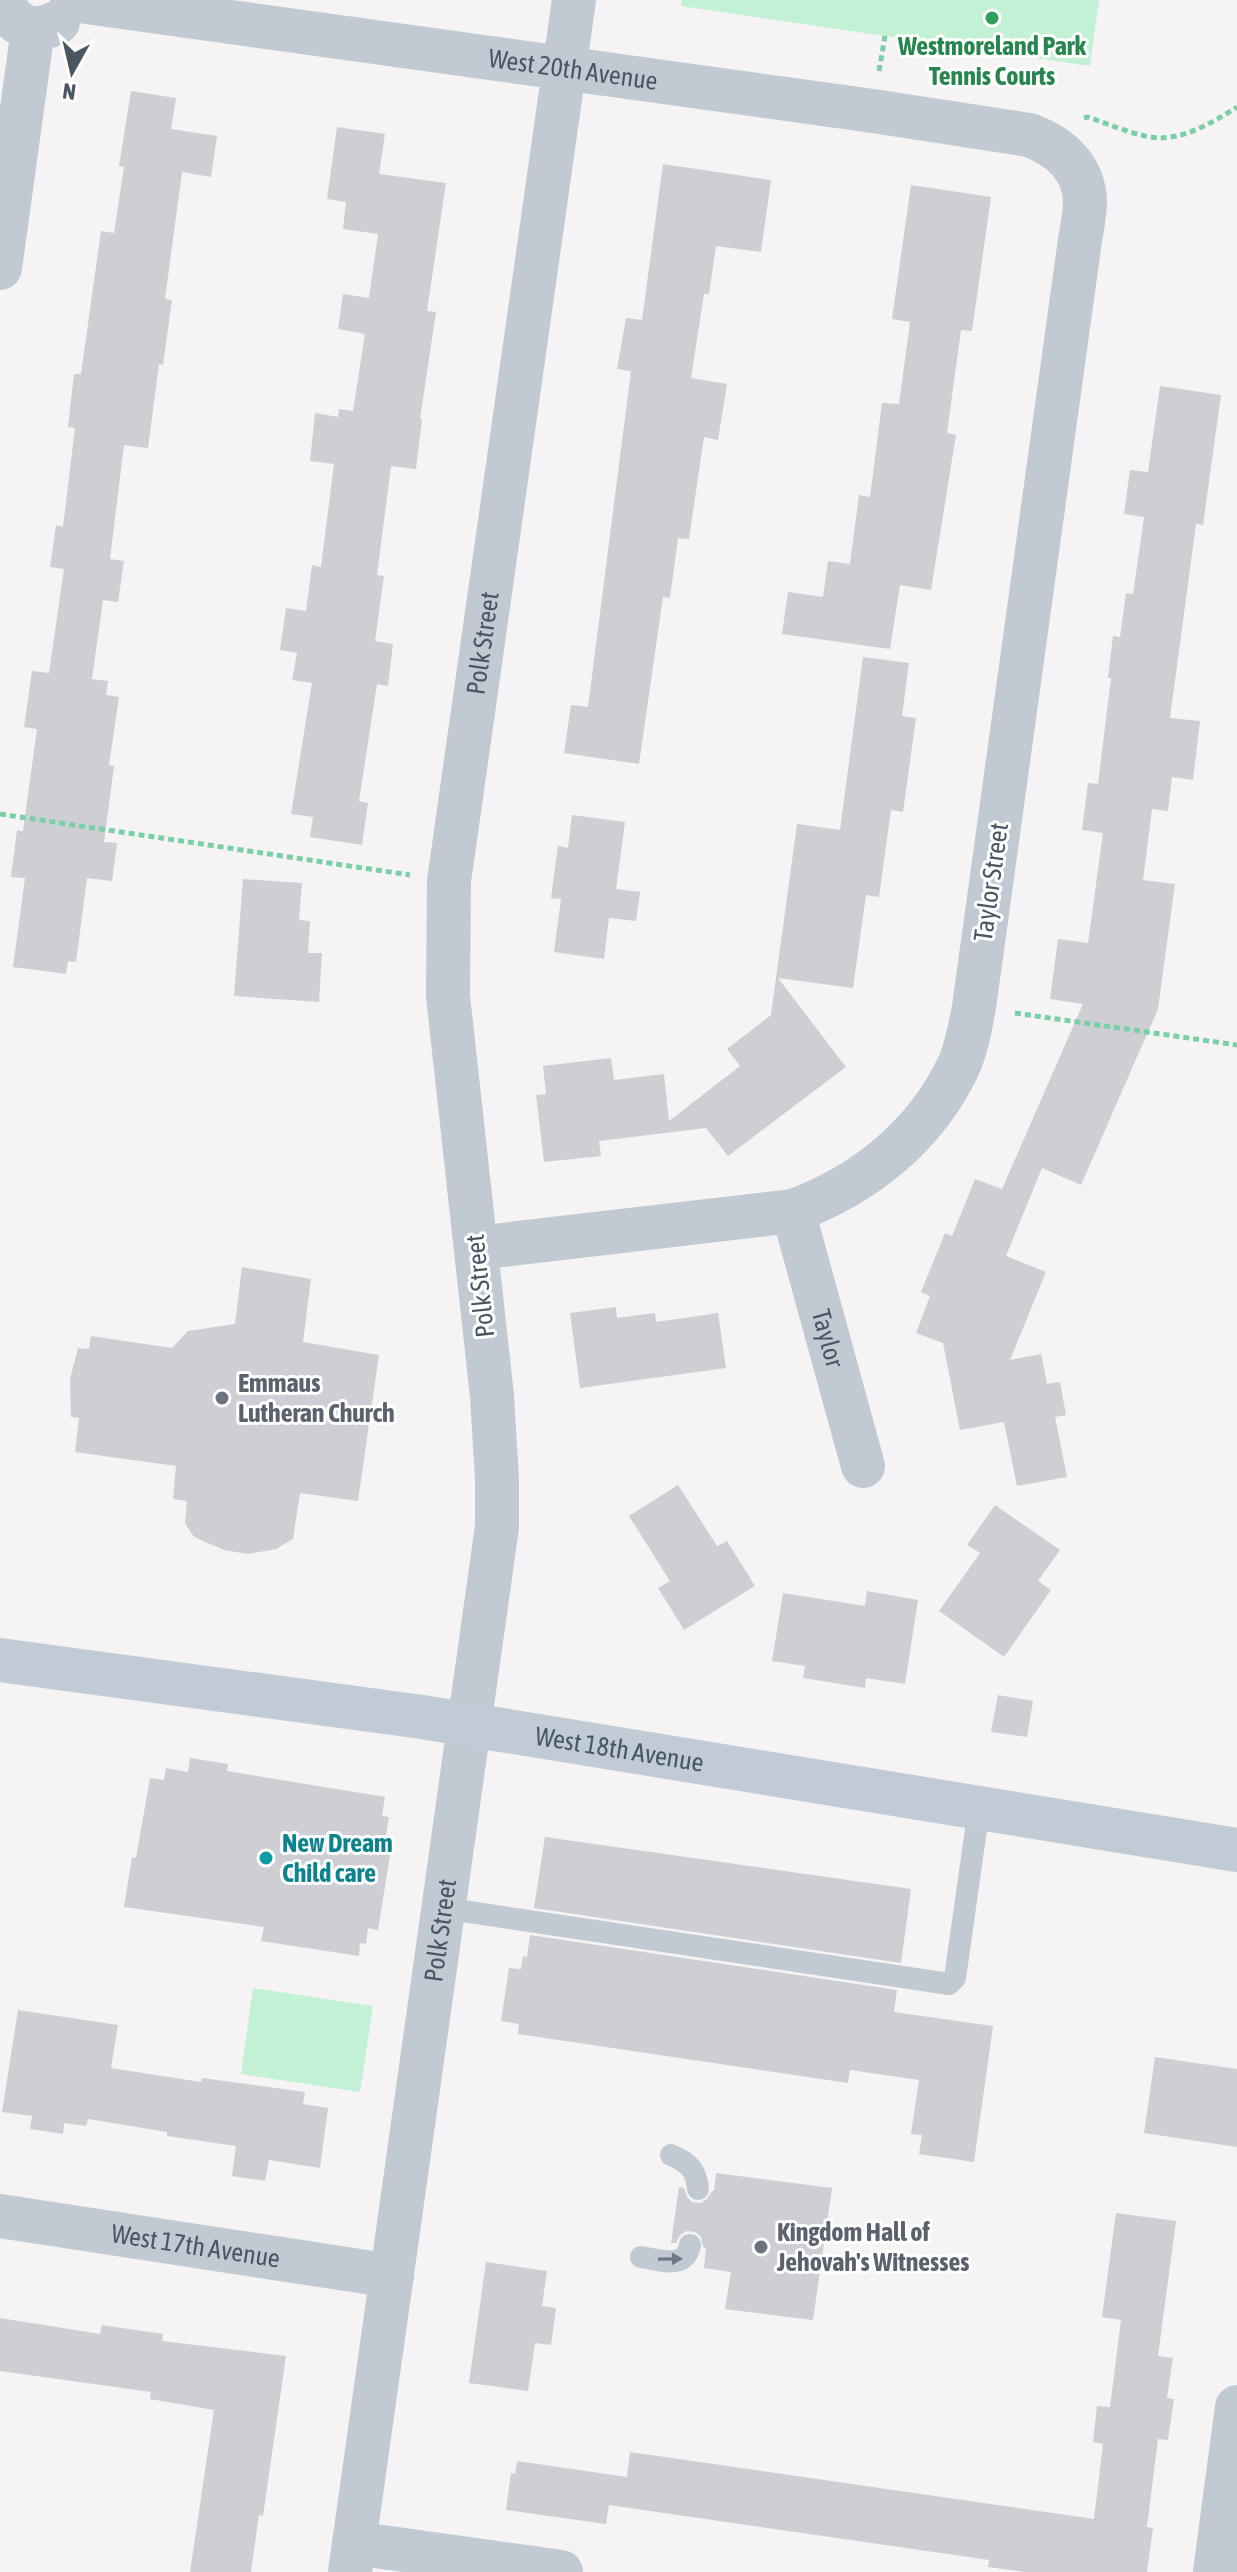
<svg xmlns="http://www.w3.org/2000/svg" width="1237" height="2572" font-family="'Asap Condensed',sans-serif">
	<rect width="100%" height="100%" fill="#f5f3f3"/>
	<g fill="#c3f1d5">
		<polygon points="682,0 1099,0 1090,66 681,6"/>
		<polygon points="253,1988 373,2006 360,2092 241,2074"/>
	</g>
	<g fill="#cdcfd5">
		<polygon points="131,91 176,98 171,129 217,136 211,177 182,172 165,299 172,300 163,365 159,364 148,448 124,445 110,559 124,561 118,602 103,600 92,679 108,681 106,695 119,697 109,765 114,766 104,842 117,843 112,881 87,878 76,962 68,961 66,974 13,967 25,878 11,877 17,830 23,831 37,729 24,727 32,671 49,673 64,569 50,567 56,525 63,527 75,428 68,427 74,374 81,374 101,231 114,233 124,167 119,166"/>
		<polygon points="337,127 385,134 379,174 446,183 427,311 436,312 420,419 422,419 416,469 391,466 377,575 384,576 375,641 393,644 388,686 377,684 359,801 368,803 362,845 310,837 313,817 291,814 312,683 292,680 297,653 280,650 286,608 306,611 312,565 321,567 334,464 310,461 315,413 338,417 339,409 353,411 365,334 338,329 343,294 369,298 378,234 343,229 346,202 327,199"/>
		<polygon points="663,164 771,180 761,252 716,246 709,294 704,294 691,378 727,384 718,440 704,437 689,539 678,538 670,598 663,597 639,764 564,753 571,705 588,707 631,371 617,369 626,318 642,320"/>
		<polygon points="911,185 991,197 972,331 961,330 947,433 956,435 931,590 900,585 890,649 782,634 788,592 823,597 828,561 850,564 859,495 870,497 882,403 899,404 910,322 892,319"/>
		<polygon points="1160,386 1221,395 1203,525 1196,524 1170,718 1200,721 1193,780 1172,777 1168,811 1152,809 1143,880 1175,884 1158,1009 1081,1185 1042,1168 1006,1256 1046,1272 1010,1360 1041,1354 1047,1384 1060,1382 1066,1415 1055,1417 1067,1477 1017,1486 1004,1422 960,1430 943,1343 916,1333 930,1296 921,1292 945,1233 952,1236 975,1179 1002,1189 1083,1004 1050,999 1058,939 1088,943 1103,833 1082,830 1088,783 1098,784 1111,678 1108,678 1113,636 1120,637 1126,593 1133,594 1144,517 1124,514 1130,470 1148,472"/>
		<polygon points="863,657 909,663 902,716 916,718 903,812 891,810 879,897 866,895 853,988 778,978 846,1067 728,1156 706,1128 599,1141 601,1156 544,1162 536,1095 546,1094 543,1066 611,1058 614,1080 664,1074 669,1121 740,1066 727,1049 771,1015 797,824 840,830"/>
		<polygon points="572,815 625,822 616,889 640,892 636,921 609,918 604,959 554,952 561,899 551,898 558,846 568,848"/>
		<polygon points="243,879 302,883 299,920 310,921 308,953 322,953 319,1002 234,996"/>
		<polygon points="242,1267 311,1279 303,1342 379,1355 358,1501 300,1493 293,1539 276,1549 248,1554 224,1550 194,1537 185,1523 187,1501 173,1499 176,1466 75,1452 79,1418 71,1417 70,1379 78,1348 89,1349 91,1336 172,1348 188,1331 235,1324"/>
		<polygon points="616,1307 617,1318 655,1313 656,1322 718,1313 726,1368 580,1388 570,1313"/>
		<polygon points="678,1485 717,1546 727,1541 755,1586 684,1630 658,1588 670,1581 629,1516"/>
		<polygon points="995,1505 1060,1550 1038,1581 1051,1590 1004,1657 939,1611 980,1553 967,1545"/>
		<polygon points="867,1591 918,1600 905,1684 866,1678 865,1688 803,1678 805,1666 772,1661 783,1593 865,1606"/>
		<polygon points="998,1695 1033,1701 1027,1737 991,1732"/>
		<polygon points="190,1758 228,1764 227,1771 385,1797 382,1816 389,1817 384,1848 391,1849 378,1930 368,1928 366,1944 360,1943 359,1956 261,1941 264,1927 124,1907 132,1857 136,1858 150,1778 164,1780 166,1768 188,1772"/>
		<polygon points="545,1837 911,1889 901,1963 534,1908"/>
		<polygon points="530,1935 897,1990 894,2012 993,2026 974,2162 919,2154 922,2135 911,2134 919,2080 850,2070 848,2083 518,2034 519,2024 501,2021 509,1968 521,1969 523,1956 527,1957"/>
		<polygon points="18,2010 118,2025 111,2068 201,2082 202,2078 305,2092 303,2104 328,2108 320,2168 269,2160 265,2181 232,2176 236,2146 167,2136 167,2132 88,2119 86,2126 64,2123 63,2134 30,2129 32,2116 2,2112"/>
		<polygon points="1155,2057 1237,2069 1237,2147 1144,2133"/>
		<polygon points="716,2173 832,2188 813,2320 725,2309 731,2272 704,2268 706,2248 703,2247 701,2237 695,2232 687,2231 680,2235 676,2243 671,2243 679,2187 684,2188 687,2197 692,2202 701,2203 707,2199 712,2191 714,2191"/>
		<polygon points="1116,2213 1176,2221 1158,2356 1173,2358 1167,2398 1174,2399 1168,2440 1158,2439 1147,2527 1153,2528 1147,2572 1025,2572 988,2567 989,2560 609,2505 606,2524 506,2510 511,2473 515,2474 517,2461 627,2477 630,2452 1094,2519 1103,2444 1093,2442 1097,2406 1110,2407 1121,2320 1102,2317"/>
		<polygon points="486,2262 547,2271 542,2306 556,2308 551,2345 535,2343 528,2391 469,2383"/>
		<polygon points="0,2318 100,2334 102,2325 163,2334 162,2341 286,2356 263,2516 259,2515 251,2572 190,2572 214,2410 150,2399 151,2392 0,2371"/>
	</g>
	<g fill="none" stroke-linecap="round" stroke-linejoin="round">
		<g stroke="#7ad0a6" stroke-width="5" stroke-dasharray="6 4" stroke-linecap="butt">
			<polyline points="879,71 885,36"/>
			<path d="M1084,118L1088,117C1108,124 1141,138 1161,138C1189,137 1215,121 1237,107"/>
			<polyline points="0,814 410,875"/>
			<polyline points="1015,1013 1237,1045"/>
		</g>
		<g stroke="#c1cad2" stroke-width="22">
			<polyline points="443,1908 949,1984 955,1978 979,1808"/>
			<path d="M671,2155C689,2163 696,2169 698,2189"/>
			<path d="M641,2257C660,2260 685,2270 690,2245"/>
		</g>
		<g stroke="#c1cad2" stroke-width="44">
			<path d="M4,0C10,27 35,35 58,22"/>
			<path id="s1" d="M72,0L873,111L1029,135C1059,146 1084,167 1085,201C1085,214 1082,228 1080,240L974,1007C970,1027 967,1048 958,1067C925,1136 864,1185 793,1211L476,1248"/>
			<polyline points="0,268 33,29"/>
			<path id="s2" d="M793,1211L863,1466"/>
			<path id="s3" d="M0,2216L392,2276"/>
			<polyline points="354,2543 561,2572"/>
			<polyline points="1215,2572 1237,2407"/>
		</g>
		<path stroke="#c1cad2" stroke-width="44" id="s4" d="M350,2572L497,1527V1479L492,1396L448,996L449,881L574,0"/>
		<path stroke="#c1cbd6" stroke-width="44" id="s5" d="M0,1660L422,1717L1237,1850"/>
	</g>
	<defs><path id="oneway-solid" d="M-6-.8H1V-3.2L6.5 0L1 3.2V.8H-6Z" transform="scale(2)"/></defs>
	<use fill="#6e7983" href="#oneway-solid" transform="translate(670 2259) rotate(-1)"/>
	<circle fill="#2e9e5b" stroke="#fff" stroke-width="3" cx="992" cy="18" r="8"/>
	<g fill="#6b7280" stroke="#fff" stroke-width="3">
		<circle cx="222" cy="1398" r="8"/>
		<circle cx="761" cy="2247" r="8"/>
	</g>
	<circle fill="#0f9aa8" stroke="#fff" stroke-width="3" cx="266" cy="1858" r="8"/>
	<g text-anchor="middle" dominant-baseline="central" stroke-width="6" stroke-linejoin="round" paint-order="stroke">
		<g font-size="26" font-weight="bold" fill="#27864d" stroke="#fff">
			<text x="992" y="46">Westmoreland Park<tspan x="992" dy="30">Tennis Courts</tspan></text>
		</g>
		<g font-size="26" fill="#4a5661" stroke="#fff">
			<text stroke="none"><textPath href="#s1" startOffset="506">West 20th Avenue</textPath></text>
			<text stroke="none"><textPath href="#s4" startOffset="1944">Polk Street</textPath></text>
			<text transform="translate(991 882) rotate(-82)">Taylor Street</text>
			<text transform="translate(480 1286) rotate(-96)">Polk Street</text>
			<text stroke="none"><textPath href="#s2" startOffset="132">Taylor</textPath></text>
			<text stroke="none"><textPath href="#s5" startOffset="626">West 18th Avenue</textPath></text>
			<text stroke="none"><textPath href="#s4" startOffset="648">Polk Street</textPath></text>
			<text stroke="none"><textPath href="#s3" startOffset="198">West 17th Avenue</textPath></text>
		</g>
		<g font-size="26" font-weight="bold" fill="#5b616d" stroke="#fff" text-anchor="start">
			<text x="238" y="1383">Emmaus<tspan x="238" dy="30">Lutheran Church</tspan></text>
			<text x="777" y="2232">Kingdom Hall of<tspan x="777" dy="30">Jehovah's Witnesses</tspan></text>
		</g>
		<g font-size="26" font-weight="bold" fill="#0d838f" stroke="#fff" text-anchor="start">
			<text x="282" y="1843">New Dream<tspan x="282" dy="30">Child care</tspan></text>
		</g>
	</g>
	<g transform="translate(72 72) rotate(188)" stroke="#ffffff" stroke-width="6" paint-order="stroke">
	<path d="M0-6L14 30L0 20L-14 30Z" fill="#4a5661"/>
	<text y="-12" font-size="22" font-weight="bold" text-anchor="middle" fill="#4a5661">N</text>
	</g>
</svg>
